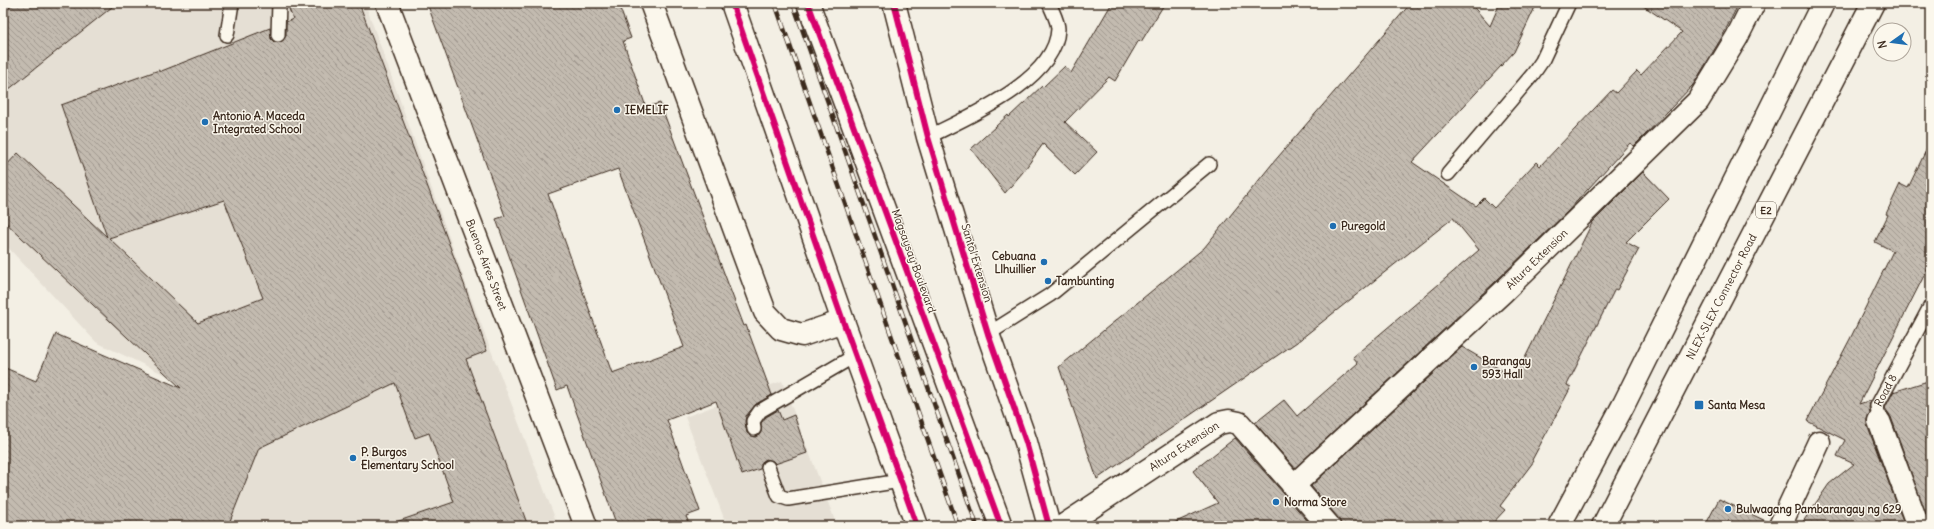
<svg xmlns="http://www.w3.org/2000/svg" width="1934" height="529" font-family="Delius,sans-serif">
	<defs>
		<pattern id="building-back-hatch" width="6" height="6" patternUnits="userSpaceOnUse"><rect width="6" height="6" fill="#c3bbb0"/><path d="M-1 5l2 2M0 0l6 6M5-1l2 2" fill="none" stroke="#a0988f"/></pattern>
	</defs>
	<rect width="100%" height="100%" fill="#f3efe4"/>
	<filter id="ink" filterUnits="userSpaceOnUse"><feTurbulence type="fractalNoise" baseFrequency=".025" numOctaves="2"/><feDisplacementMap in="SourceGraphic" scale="8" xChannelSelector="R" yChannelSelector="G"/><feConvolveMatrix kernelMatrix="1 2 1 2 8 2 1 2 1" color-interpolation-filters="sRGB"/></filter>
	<g filter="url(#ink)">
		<g fill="#e5dfd4">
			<polygon points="3,3 365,3 468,290 558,526 150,526 197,390 96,342 3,242"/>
			<polygon points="782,381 837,526 727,526 685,417"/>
		</g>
		<g fill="url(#building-back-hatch)" stroke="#3b2a1e" fill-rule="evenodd">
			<polygon points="15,3 117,3 3,94 3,12"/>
			<path d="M304,3H359L464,284L487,351L466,359L528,526H396V522L454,502L429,433L415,438L395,383L259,448L228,526H3V367L36,381L56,334L181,388L3,220V169L18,153L107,237L61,105L159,70V72L270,28L271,39L274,42H281L286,36V22L293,19L289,9ZM224,200L263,298L198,323L109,238Z"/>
			<path d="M427,3H618L631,38L623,41L646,107L660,103L744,326L746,325L772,395L756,404L746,416L745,422L747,433L755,437L759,435L761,432V423L766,417L778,410L782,420L794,415L807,453L775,464L773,461L766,459L762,462L760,469L742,475L716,401L667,420L700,511L686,516L690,526H617L567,386L557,390L496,219L505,216ZM618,169L684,347L612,373L548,194Z"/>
			<polygon points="1112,3 1165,3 1141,42 1139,40 1115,81 1109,77 1065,122 1097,152 1075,175 1043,144 1023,172 1005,193 971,149 1008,115 1009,117 1042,86 1043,87 1065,66 1071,73"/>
			<polygon points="1411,3 1470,3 1490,26 1500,3 1537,3 1514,52 1412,162 1476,206 1484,198 1494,208 1536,162 1540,166 1612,90 1616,93 1637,71 1641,75 1682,32 1639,3 1739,3 1722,37 1693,85 1646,134 1634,146 1630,143 1568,211 1494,283 1295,468 1255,423 1284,400 1297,416 1358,363 1353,357 1479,250 1453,218 1297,342 1097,479 1059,367 1204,248 1272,164"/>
			<polygon points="1931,140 1931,262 1859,404 1871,400 1869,407 1870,413 1867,419 1867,425 1905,526 1800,526 1829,484 1854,464 1837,456 1845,440 1807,421 1850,339 1893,251 1875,242 1888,215 1886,214 1900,184 1908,188"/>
			<polygon points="1643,172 1669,199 1626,242 1639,249 1617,290 1615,289 1567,385 1571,387 1532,460 1534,461 1500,506 1505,510 1490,526 1341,526 1338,518 1311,486 1462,347 1515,378 1592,223"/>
			<polygon points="1931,380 1931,526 1930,526 1891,417 1885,408 1893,392"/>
			<polygon points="1235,438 1312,526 1167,526 1218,503 1193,471"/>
			<polygon points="1719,499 1768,522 1768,526 1705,526"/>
		</g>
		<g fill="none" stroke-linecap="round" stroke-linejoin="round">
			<g stroke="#3b2a1e" stroke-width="16">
				<g id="lane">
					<polyline points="227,35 232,3"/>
					<polyline points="278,35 279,3"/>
					<path d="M928,137C968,117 1056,80 1058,29C1058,21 1052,11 1049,3"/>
					<polyline points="1448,174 1533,74 1542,61 1569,3"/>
					<polyline points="988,334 1050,295 1209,164"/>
					<path id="s1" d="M1879,421L1877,406L1931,305"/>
					<polyline points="754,429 753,421 760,411 856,355"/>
					<polyline points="768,467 779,496 788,499 900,481"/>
				</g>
			</g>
			<g stroke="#3b2a1e" stroke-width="25">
				<g id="street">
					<path id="s2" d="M387,3L586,526"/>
					<polyline points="651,3 765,312 781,329 802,335 843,321"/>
					<polyline points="1879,421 1918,526"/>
					<path id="s3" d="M1293,486L1503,292L1698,101L1737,37L1754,3"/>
					<path id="s4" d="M1063,526L1219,423L1229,421L1239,423L1329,526"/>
					<polyline points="1780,526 1819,442"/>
				</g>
			</g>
			<g stroke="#3b2a1e" stroke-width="25">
				<polyline id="secondary" points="894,3 928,137 988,334 1026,442 1049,526"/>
			</g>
			<g stroke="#3b2a1e" stroke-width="25">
				<g id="primary">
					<polyline points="732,3 843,321 917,526"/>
					<polyline points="808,3 1001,526"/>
				</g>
			</g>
			<g stroke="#3b2a1e" stroke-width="25">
				<g id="highway">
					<path id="s5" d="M1603,526L1873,3"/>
				</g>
			</g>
			<use href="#lane" stroke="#fbf7ec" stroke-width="13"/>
			<use href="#street" stroke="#fbf7ec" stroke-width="22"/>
			<use href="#secondary" stroke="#fbf7ec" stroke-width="22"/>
			<use href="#primary" stroke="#fbf7ec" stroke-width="22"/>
			<use href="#highway" stroke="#fbf7ec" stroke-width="22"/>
			<g stroke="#3b2a1e" stroke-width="4.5">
				<g id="rail">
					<polyline points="775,3 958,526"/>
					<polyline points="793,3 977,526"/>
				</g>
			</g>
			<use href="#rail" stroke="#fbf7ec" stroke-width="3" stroke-dasharray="9" stroke-linecap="butt"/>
			<g stroke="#3b2a1e" stroke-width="25" stroke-linecap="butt">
				<polyline id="highway-bridge" points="1559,526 1624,404 1823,3"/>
			</g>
			<use href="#highway-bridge" stroke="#fbf7ec" stroke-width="22"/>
			<g stroke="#fbf7ec" stroke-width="8">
				<g id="cycleway">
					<polyline points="732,3 843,321 917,526"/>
					<polyline points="808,3 1001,526"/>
					<polyline points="894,3 928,137 988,334 1026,442 1049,526"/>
				</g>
			</g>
			<use href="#cycleway" stroke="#d6006c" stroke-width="6"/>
		</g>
	</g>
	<g fill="#1f6fb2" stroke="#fbf7ec" stroke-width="1.5">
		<circle cx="617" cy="110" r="4"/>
		<circle cx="205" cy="122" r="4"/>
		<circle cx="1333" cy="226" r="4"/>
		<circle cx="1044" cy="262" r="4"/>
		<circle cx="1048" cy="281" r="4"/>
		<circle cx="1474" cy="367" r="4"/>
		<rect x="1694" y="400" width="10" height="10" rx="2"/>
		<circle cx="353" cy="458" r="4"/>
		<circle cx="1276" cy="502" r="4"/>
		<circle cx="1728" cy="509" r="4"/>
	</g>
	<g text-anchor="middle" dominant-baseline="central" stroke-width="3" stroke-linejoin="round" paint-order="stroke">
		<rect fill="#fbf7ec" stroke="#75685c" stroke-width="1" x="1756" y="202" width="20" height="16" rx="3"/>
		<g font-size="10" font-weight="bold" fill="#3b2a1e">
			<text x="1766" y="210">E2</text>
		</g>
		<g font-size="11" font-weight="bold" fill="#3b2a1e" stroke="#fbf7ec" text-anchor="start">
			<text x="625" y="110">IEMELIF</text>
			<text x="213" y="116">Antonio A. Maceda<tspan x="213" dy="13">Integrated School</tspan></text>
			<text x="1341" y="226">Puregold</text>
			<text x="1036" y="256" text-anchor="end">Cebuana<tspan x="1036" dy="13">Llhuillier</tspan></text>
			<text x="1056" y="281">Tambunting</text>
			<text x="1482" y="361">Barangay<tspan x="1482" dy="13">593 Hall</tspan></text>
			<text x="1708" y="405">Santa Mesa</text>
			<text x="361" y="452">P. Burgos<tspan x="361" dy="13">Elementary School</tspan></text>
			<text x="1284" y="502">Norma Store</text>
			<text x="1736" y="509">Bulwagang Pambarangay ng 629</text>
		</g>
		<g font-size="11" fill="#3b2a1e" stroke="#fbf7ec">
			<text stroke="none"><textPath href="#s3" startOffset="333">Altura Extension</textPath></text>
			<text transform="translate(914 261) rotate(70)">Magsaysay Boulevard</text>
			<text transform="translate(977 263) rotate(73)">Santol Extension</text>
			<text stroke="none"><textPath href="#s2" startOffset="280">Buenos Aires Street</textPath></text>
			<text stroke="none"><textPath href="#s5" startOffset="258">NLEX-SLEX Connector Road</textPath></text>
			<text stroke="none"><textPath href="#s1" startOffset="33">Road 8</textPath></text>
			<text stroke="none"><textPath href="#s4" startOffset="145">Altura Extension</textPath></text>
		</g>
	</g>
	<rect width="1934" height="529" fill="none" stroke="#fbf7ec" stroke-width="16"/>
	<rect x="8" y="8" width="1918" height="513" fill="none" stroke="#3b2a1e" stroke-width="1.5" filter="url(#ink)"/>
	<g transform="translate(1892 42) rotate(256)"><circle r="19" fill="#fbf7ec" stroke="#aea59a"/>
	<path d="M0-3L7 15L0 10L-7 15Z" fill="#1f6fb2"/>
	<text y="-6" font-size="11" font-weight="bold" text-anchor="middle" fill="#3b2a1e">N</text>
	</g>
</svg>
